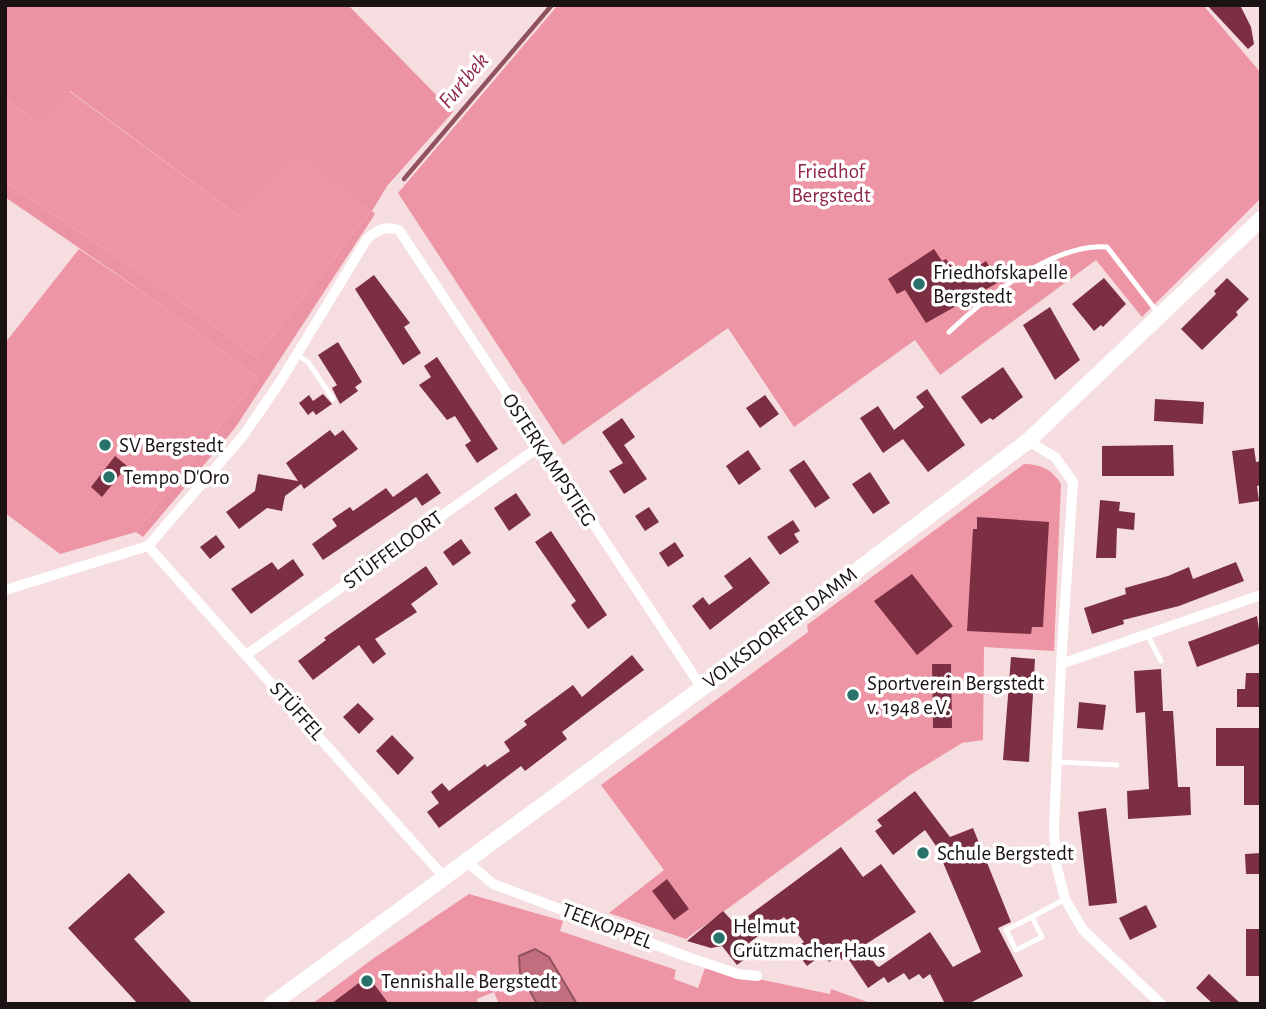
<svg xmlns="http://www.w3.org/2000/svg" width="1266" height="1009" font-family="'Alegreya Sans',sans-serif">
	<rect width="100%" height="100%" fill="#f5dde0"/>
	<g fill="#ed95a5">
		<polygon points="558,5 1203,5 1261,73 1261,198 1142,317 1096,260 940,375 915,340 794,427 728,328 563,445 398,193"/>
		<polygon points="69,91 240,217 296,150 371,211 256,357 174,296 5,182 5,98 40,125"/>
		<polygon points="79,249 159,303 258,378 136,532 60,554 5,513 5,343"/>
		<path d="M1024,464C1042,464 1052,470 1061,484L1054,651L984,647L983,740L962,743L910,775L686,939L609,913L664,870L601,785L808,632L807,625Z"/>
		<polygon points="469,894 563,921 560,931 676,970 674,979 698,988 705,968 830,994 831,989 873,1004 577,1004 549,957 520,974 537,1004 499,1004 494,992 477,999 478,1004 312,1004 374,958"/>
	</g>
	<polygon fill="#eb92a3" points="5,5 348,5 453,112 387,186 372,211 375,214 235,428 143,537 136,532 258,378 159,303 5,197 5,182 174,296 256,357 371,211 296,151 240,217 70,91 40,125 5,98"/>
	<polygon fill="#c26e7e" stroke="#90525e" stroke-width="2" points="535,949 549,957 577,1004 537,1004 520,973 519,956"/>
	<g fill="none" stroke-linecap="round" stroke-linejoin="round">
		<polyline stroke="#90525e" stroke-width="4.5" points="404,179 552,5"/>
	</g>
	<g fill="#7c2f42">
		<polygon points="1207,5 1240,5 1251,27 1254,44 1248,49"/>
		<polygon points="934,249 942,261 946,259 959,279 986,261 999,282 926,323 905,290 897,294 888,279"/>
		<polygon points="374,275 410,323 404,327 421,353 403,365 355,289"/>
		<polygon points="1104,278 1126,304 1103,327 1101,325 1094,331 1072,304"/>
		<polygon points="1227,278 1249,299 1236,312 1238,315 1202,350 1181,329 1216,294 1214,291"/>
		<polygon points="1050,307 1080,360 1055,380 1023,325"/>
		<polygon points="338,342 362,382 355,387 358,391 340,404 332,388 337,385 318,355"/>
		<polygon points="437,357 498,449 477,463 465,445 471,441 455,416 447,420 419,385 431,377 424,366"/>
		<polygon points="1003,367 1023,397 993,420 990,418 981,424 961,397"/>
		<polygon points="927,389 965,445 928,472 903,439 883,453 860,418 878,406 894,430 924,407 916,397"/>
		<polygon points="323,394 332,404 316,415 313,411 308,415 299,403 309,395 313,401"/>
		<polygon points="765,395 779,414 760,428 746,408"/>
		<polygon points="1155,399 1204,402 1203,424 1154,421"/>
		<polygon points="622,418 635,437 624,445 647,479 624,494 609,471 623,463 602,432"/>
		<polygon points="330,430 335,436 343,430 358,449 304,489 301,484 285,496 282,511 267,508 239,529 226,512 255,491 258,474 298,481 286,463"/>
		<polygon points="1173,445 1174,476 1102,476 1102,446"/>
		<polygon points="1254,448 1256,462 1261,461 1261,485 1257,486 1259,501 1239,504 1232,451"/>
		<polygon points="748,450 761,469 739,485 726,466"/>
		<polygon points="115,456 127,466 102,497 91,487"/>
		<polygon points="804,460 830,498 815,508 789,470"/>
		<polygon points="870,472 890,503 873,514 852,484"/>
		<polygon points="427,473 441,493 422,506 416,497 323,560 312,544 337,526 332,519 350,507 353,511 386,488 393,497"/>
		<polygon points="516,493 531,515 509,531 494,508"/>
		<polygon points="1100,500 1120,502 1119,511 1135,513 1134,530 1117,528 1116,558 1096,558"/>
		<polygon points="649,507 659,522 645,531 635,516"/>
		<polygon points="977,517 1049,522 1043,627 1032,627 1031,634 967,631 973,529 977,529"/>
		<polygon points="793,520 800,531 794,534 799,542 780,555 767,537"/>
		<polygon points="551,531 607,615 588,629 571,605 576,601 535,542"/>
		<polygon points="216,535 225,547 210,559 200,547"/>
		<polygon points="461,539 471,553 453,566 443,552"/>
		<polygon points="675,542 684,556 668,567 659,553"/>
		<polygon points="750,557 770,583 710,630 692,606 703,597 709,605 733,588 724,576"/>
		<polygon points="293,559 304,575 251,614 231,589 272,562 278,570"/>
		<polygon points="1236,562 1244,581 1179,606 1123,620 1124,624 1092,634 1084,608 1126,594 1125,588 1168,576 1189,567 1193,579"/>
		<polygon points="426,566 438,584 411,604 417,612 375,639 386,654 373,664 359,645 313,680 298,661 326,640 324,638"/>
		<polygon points="912,574 953,626 917,655 874,601"/>
		<polygon points="1257,616 1261,643 1197,667 1188,642"/>
		<polygon points="632,655 644,670 562,732 567,739 525,771 521,766 439,828 427,812 439,803 431,792 442,783 449,791 485,764 487,767 510,751 504,742 527,725 524,721 573,685 582,697"/>
		<polygon points="1011,657 1035,659 1029,762 1003,760"/>
		<polygon points="932,664 951,664 952,728 933,728"/>
		<polygon points="1161,669 1163,711 1173,711 1178,787 1190,787 1191,815 1128,819 1127,791 1149,789 1145,712 1136,713 1134,671"/>
		<polygon points="1246,673 1261,673 1261,707 1237,707 1237,689 1245,689"/>
		<polygon points="1079,702 1106,705 1103,730 1077,728"/>
		<polygon points="358,703 374,719 359,734 343,717"/>
		<polygon points="1216,728 1261,728 1261,805 1244,805 1244,766 1216,766"/>
		<polygon points="392,735 414,758 398,775 376,751"/>
		<polygon points="915,791 950,837 973,828 1011,922 998,928 1023,976 968,1004 945,1004 930,974 923,979 919,974 909,980 904,973 888,983 884,977 868,988 847,957 842,960 838,955 829,962 823,954 807,966 794,949 804,942 784,917 749,943 755,951 737,965 722,946 711,948 687,941 723,911 736,925 841,847 863,877 881,864 916,912 863,946 876,965 879,967 930,932 953,967 981,952 936,846 925,830 893,855 875,831 882,826 877,820"/>
		<polygon points="1106,808 1117,903 1089,906 1078,812"/>
		<polygon points="1261,853 1261,874 1246,874 1245,854"/>
		<polygon points="129,873 165,912 134,939 193,1004 138,1004 68,928"/>
		<polygon points="667,879 689,909 674,920 652,891"/>
		<polygon points="1146,905 1157,927 1130,940 1119,918"/>
		<rect x="1246" y="929" width="15" height="47"/>
		<polygon points="1209,974 1241,1004 1213,1004 1196,988"/>
		<polygon points="368,976 389,1004 331,1004"/>
	</g>
	<g fill="none" stroke-linecap="round" stroke-linejoin="round">
		<g stroke="#fff" stroke-width="5">
			<path d="M949,332C985,298 1055,242 1107,247L1158,313"/>
			<polyline points="296,354 308,362 333,399"/>
			<polyline points="1147,634 1161,661"/>
			<polyline points="1058,762 1117,765"/>
			<path d="M1032,917L1042,937L1016,950L1006,930C1026,920 1046,910 1065,899"/>
		</g>
		<g stroke="#fff" stroke-width="10">
			<polyline points="1028,441 1055,457 1073,482 1061,664 1054,828 1056,864 1065,899 1083,930 1161,1004"/>
			<path d="M148,546L243,436L280,382L367,239C378,229 385,226 399,230L702,688"/>
			<polyline points="5,590 148,546 444,877"/>
			<polyline points="246,655 540,446"/>
			<polyline points="1061,664 1261,595"/>
			<polyline points="466,861 493,884 685,956 738,974 757,976"/>
		</g>
		<polyline stroke="#fff" stroke-width="16" points="272,1004 702,688 1028,441 1261,219"/>
	</g>
	<g fill="#29726c" stroke="#fff" stroke-width="2.5">
		<circle cx="919" cy="284" r="7"/>
		<circle cx="105" cy="445" r="7"/>
		<circle cx="109" cy="477" r="7"/>
		<circle cx="853" cy="695" r="7"/>
		<circle cx="923" cy="853" r="7"/>
		<circle cx="719" cy="938" r="7"/>
		<circle cx="367" cy="981" r="7"/>
	</g>
	<g text-anchor="middle" dominant-baseline="central" stroke-width="7" stroke-linejoin="round" paint-order="stroke">
		<g font-size="21" fill="#8f2846" stroke="#fff">
			<text x="831" y="171">Friedhof<tspan x="831" dy="24">Bergstedt</tspan></text>
		</g>
		<g font-size="21" fill="#1a1213" stroke="#fff" text-anchor="start">
			<text x="933" y="272">Friedhofskapelle<tspan x="933" dy="24">Bergstedt</tspan></text>
			<text x="119" y="445">SV Bergstedt</text>
			<text x="123" y="477">Tempo D'Oro</text>
			<text x="867" y="683">Sportverein Bergstedt<tspan x="867" dy="24">v. 1948 e.V.</tspan></text>
			<text x="937" y="853">Schule Bergstedt</text>
			<text x="733" y="926">Helmut<tspan x="733" dy="24">Grützmacher Haus</tspan></text>
			<text x="381" y="981">Tennishalle Bergstedt</text>
		</g>
		<g font-size="21" fill="#1a1213" stroke="#fff">
			<text transform="translate(549 460) rotate(57)">OSTERKAMPSTIEG</text>
			<text transform="translate(393 550) rotate(-36)">STÜFFELOORT</text>
			<text transform="translate(780 628) rotate(-37)">VOLKSDORFER DAMM</text>
			<text transform="translate(297 711) rotate(48)">STÜFFEL</text>
			<text transform="translate(607 926) rotate(21)">TEEKOPPEL</text>
		</g>
		<g font-size="23" font-style="italic" fill="#902946" stroke="#fff">
			<text transform="translate(464 81) rotate(-50)">Furtbek</text>
		</g>
	</g>
	<rect width="1266" height="1009" fill="none" stroke="#1a1213" stroke-width="14"/>
</svg>
